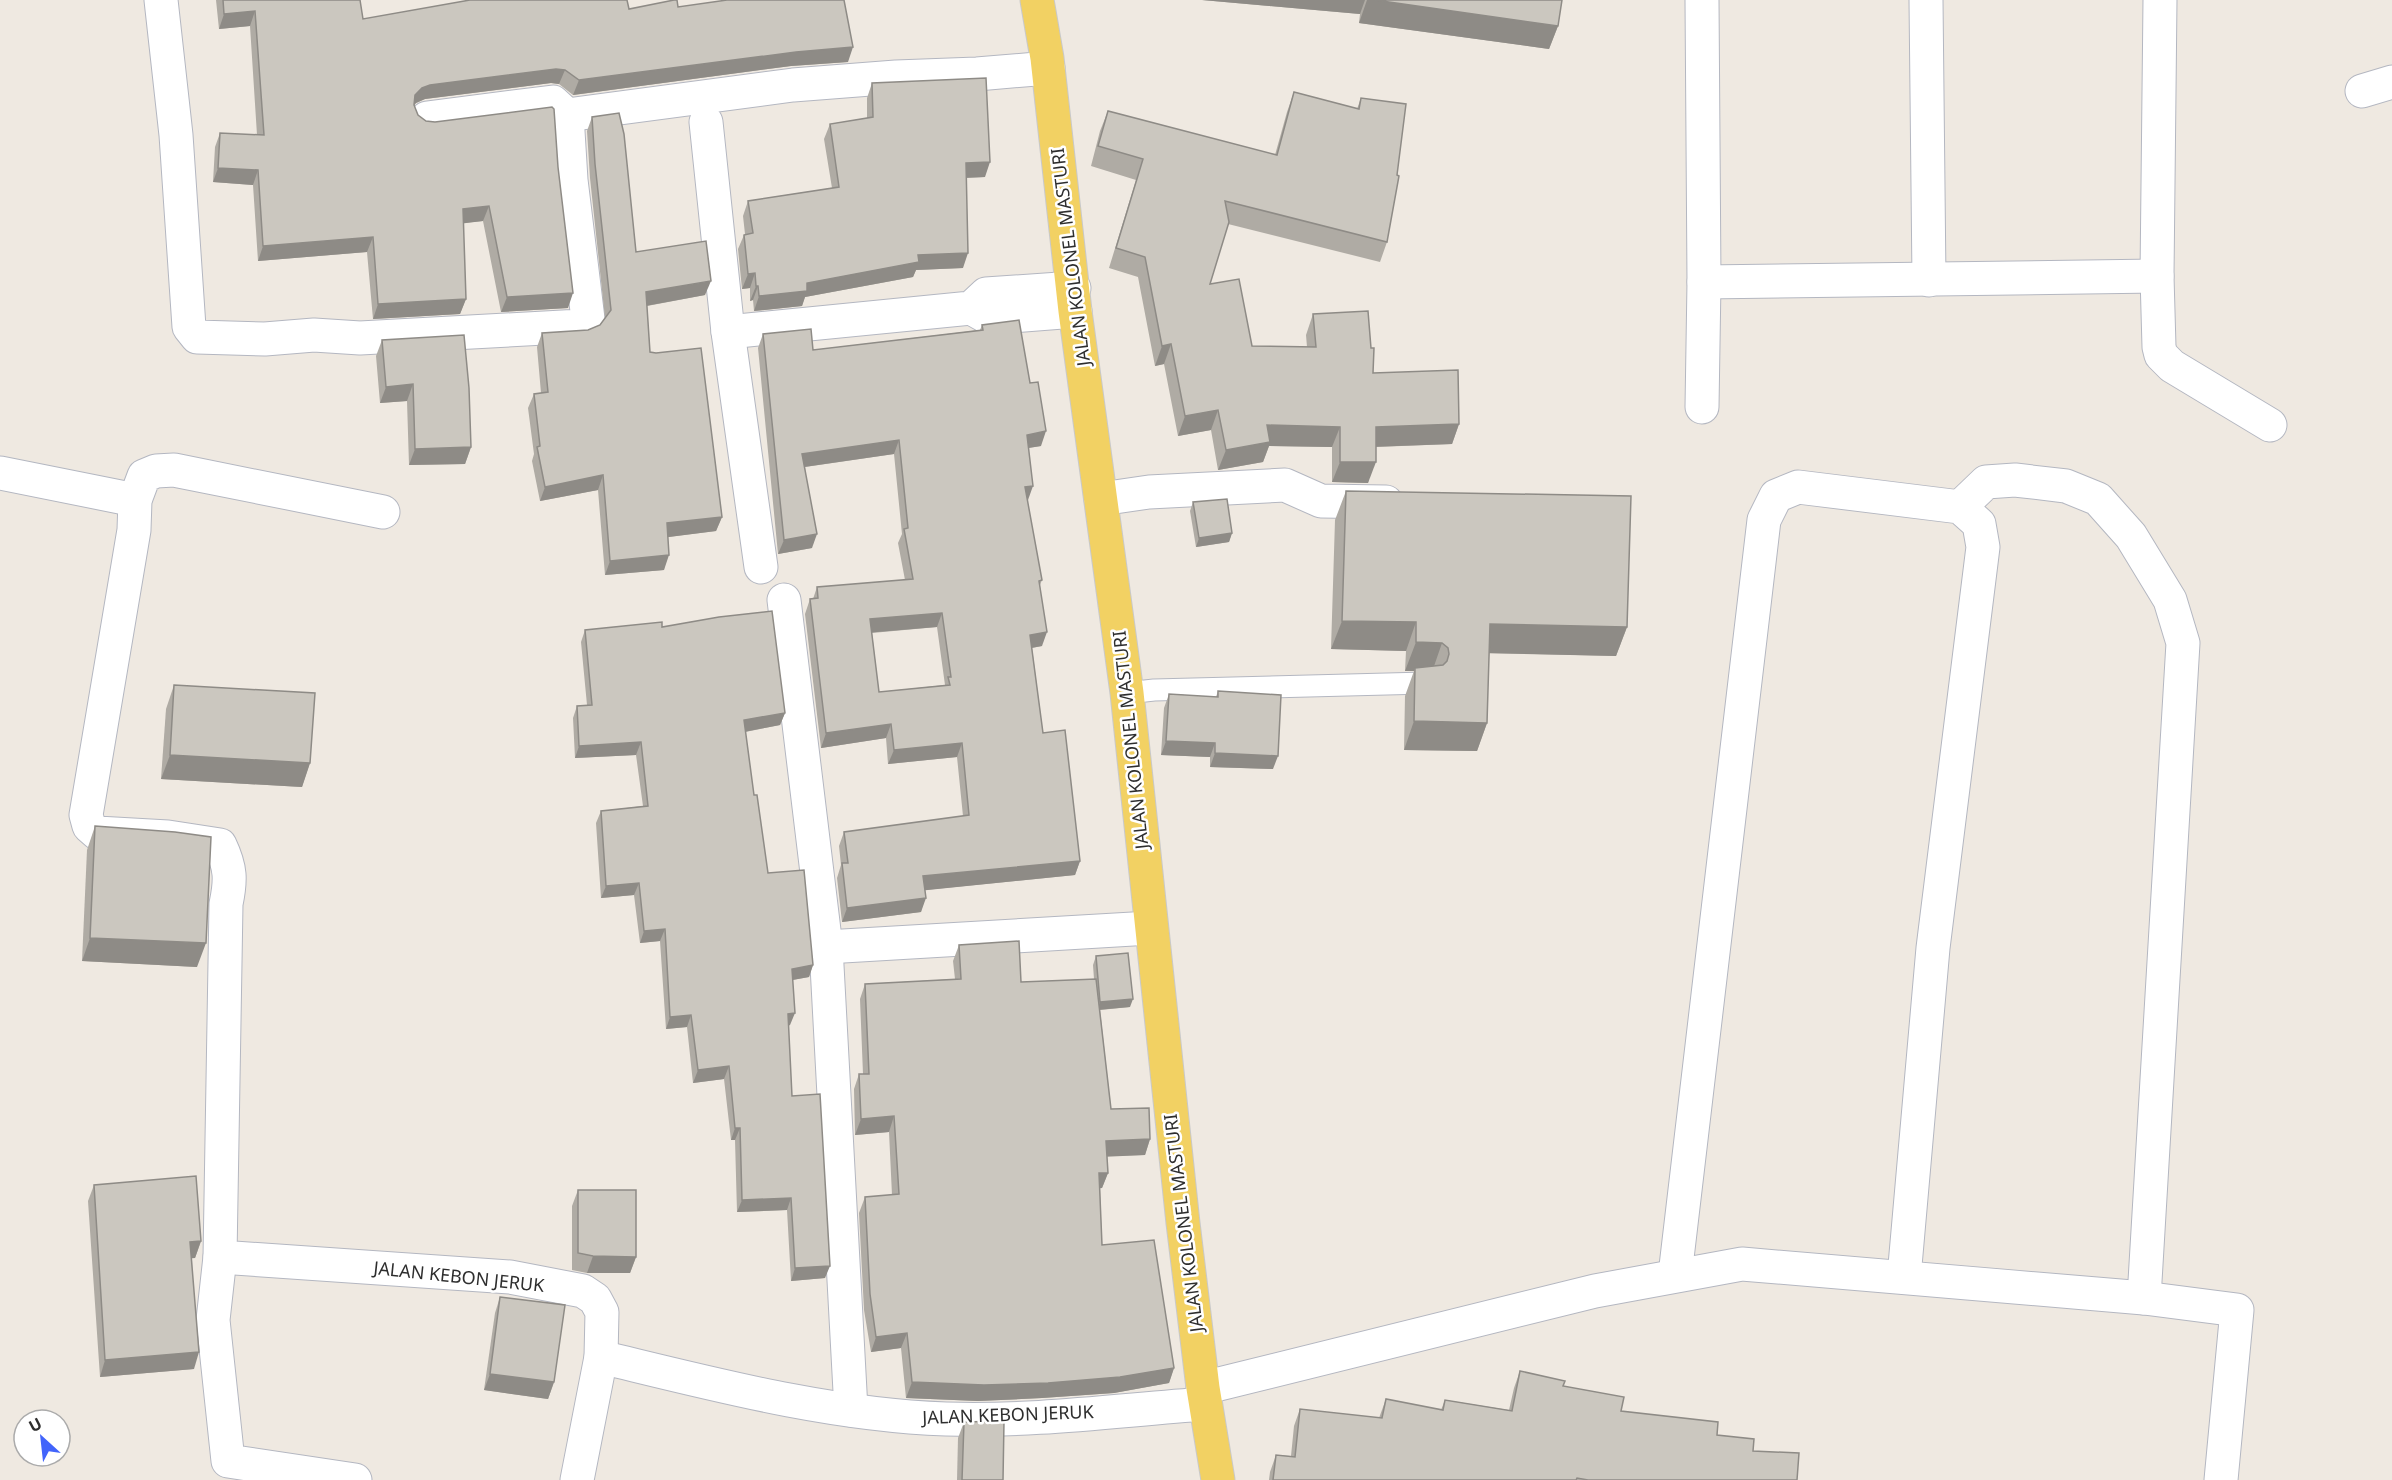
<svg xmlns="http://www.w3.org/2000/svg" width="2392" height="1480" font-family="'Noto Sans',sans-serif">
	<rect width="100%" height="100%" fill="#efe9e1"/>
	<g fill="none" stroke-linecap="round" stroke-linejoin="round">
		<g stroke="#b4b7c1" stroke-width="23">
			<polyline id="lane" points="1127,693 1154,690 1426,683"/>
		</g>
		<g stroke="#b4b7c1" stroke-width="35">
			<g id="street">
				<polyline points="161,0 176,135 189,327 197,337 265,339 314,335 360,338 581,326 588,319 571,180 567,115 553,102 427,118"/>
				<polyline points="1926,0 1929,280"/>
				<polyline points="2160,0 2157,276 2159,347 2161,355 2172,366 2270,425"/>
				<polyline points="2362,91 2392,82"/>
				<polyline points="567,115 793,85 896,77 977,74 1048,68"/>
				<polyline points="706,122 728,332 761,567"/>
				<polyline points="1704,282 2157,276"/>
				<polyline points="971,308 989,318 1075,311"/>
				<polyline points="728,332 971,308 986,294 1074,288"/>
				<polyline points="1702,407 1704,282 1702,0"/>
				<polyline points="0,473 135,500"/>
				<polyline points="1101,499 1149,492 1285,485 1321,501 1386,502"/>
				<polyline points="1960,507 1986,482 2015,480 2066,486 2098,499 2131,536 2170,600 2183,643 2144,1298"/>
				<path d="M383,512L174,470L156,471L144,476L135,500L134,530L86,815L89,826L97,833L168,837L220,845C231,868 231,880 226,904L220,1257L510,1277L583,1291L595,1299L602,1312L601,1357L577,1480"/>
				<polyline points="784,600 826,947 851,1410"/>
				<polyline points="826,947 1150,928"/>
				<polyline points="220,1257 213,1320 228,1461 355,1480"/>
				<polyline points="1675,1275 1764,520 1776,496 1798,487 1960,507 1979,524 1983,547 1933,948 1904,1277"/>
				<path d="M601,1357C713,1384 829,1415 946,1419C1032,1422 1120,1410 1205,1404"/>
				<polyline points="1203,1388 1595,1291 1742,1264 2144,1298 2237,1310 2221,1480"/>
			</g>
		</g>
		<g stroke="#c9c9c9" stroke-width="35">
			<polyline id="primary" points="1037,0 1047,58 1075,311 1127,693 1183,1223 1203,1388 1218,1480"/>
		</g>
		<use href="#lane" stroke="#fff" stroke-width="21"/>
		<use href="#street" stroke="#fff" stroke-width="33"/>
		<use href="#primary" stroke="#f2d163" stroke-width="33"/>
	</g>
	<g fill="#afaba4" fill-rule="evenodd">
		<polygon points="216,0 360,0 363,19 678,7 848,62 791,66 573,95 559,84 551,83 425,99 416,103 414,105 418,115 568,308 501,312 483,221 463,223 466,299 460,314 373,319 367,252 258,261 253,185 213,182 215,147 220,133 257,135 250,26 219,29"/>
		<polygon points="1202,0 1562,0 1558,26 1549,49 1359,23 1360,14"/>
		<polygon points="872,83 985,177 966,178 963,268 916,270 913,277 805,297 802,306 754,311 753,300 750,301 750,288 742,289 738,249 744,235 745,234 743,216 748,201 832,188 824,139 830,124 867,118 867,98"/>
		<polygon points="1294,92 1357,109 1361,98 1387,242 1380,262 1228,224 1210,284 1252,346 1307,347 1306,335 1313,314 1373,373 1459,424 1452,444 1376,447 1368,483 1332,482 1332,447 1269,446 1263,462 1218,470 1211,430 1178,436 1164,364 1155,366 1138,277 1109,268 1136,180 1091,166 1100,131 1108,111 1275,155 1287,112"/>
		<polygon points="592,117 636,252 705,295 647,306 650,352 722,517 716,531 668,537 664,570 605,575 598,490 540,501 532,461 534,454 528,408 534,394 541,393 537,347 542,333 588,330 600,325 605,318 590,178 587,131"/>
		<path d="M982,325L1041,446L1028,448L1027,500L1042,580L1040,585L1042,646L1032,648L1043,733L1080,861L1075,875L925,890L921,912L842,922L837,878L841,865L839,846L844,832L963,816L957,757L888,764L886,738L821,748L805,614L810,599H813L817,587L905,580L898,543L902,534L894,454L805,467L812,548L778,554L758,348L763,334L813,350L980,330ZM937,627L945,685L879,692L872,633Z"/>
		<polygon points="382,340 471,447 465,464 409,465 407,401 380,403 376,356"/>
		<polygon points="1346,491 1627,627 1616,656 1489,653 1487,723 1477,751 1404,750 1405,696 1414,671 1405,671 1406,651 1331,649 1335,520"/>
		<polygon points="1193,502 1232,533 1229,542 1196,547 1190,511"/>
		<polygon points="662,627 785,713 780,725 745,732 754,795 768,873 813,965 809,977 792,980 790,1025 788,1026 792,1096 825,1278 791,1281 787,1210 737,1212 735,1140 731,1140 724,1079 693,1083 687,1027 666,1029 660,941 640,943 634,895 601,898 596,823 601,811 643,806 636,755 575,758 573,718 577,706 587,705 581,642 585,630"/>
		<polygon points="174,685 310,763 302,787 161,779 166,709"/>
		<polygon points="1218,691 1273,769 1210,767 1210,757 1161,755 1164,708 1169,694 1216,697"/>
		<polygon points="95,826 197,967 82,961 87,850"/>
		<polygon points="959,945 1021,982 1094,979 1093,965 1096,956 1130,1007 1100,1010 1111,1109 1150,1139 1145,1155 1107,1156 1108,1173 1102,1188 1100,1188 1102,1245 1174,1368 1169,1383 1114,1393 1042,1398 978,1401 906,1398 901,1348 871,1352 864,1310 859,1213 865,1197 892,1195 889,1132 855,1135 854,1089 859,1074 863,1074 860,999 865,984 955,979 953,961"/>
		<polygon points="94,1185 201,1241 195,1258 192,1258 194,1369 100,1377 88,1201"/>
		<polygon points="578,1190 636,1257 630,1273 587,1273 572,1270 572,1206"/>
		<polygon points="500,1297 554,1382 548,1399 484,1390 495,1313"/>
		<polygon points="1520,1371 1563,1386 1621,1411 1717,1435 1753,1451 1797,1480 1269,1480 1270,1472 1276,1455 1291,1456 1294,1426 1300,1409 1379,1418 1386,1399 1441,1410 1445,1400 1509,1410 1514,1388"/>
		<polygon points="964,1422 1003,1480 957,1480 958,1438"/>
	</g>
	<g fill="#8e8b86">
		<polygon points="1202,0 1365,0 1360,14"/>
		<polygon points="1367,0 1375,0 1558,26 1549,49 1359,23"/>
		<polygon points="255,11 250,26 219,29 224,14"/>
		<polygon points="853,47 848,62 791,66 573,95 579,80 796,52"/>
		<polygon points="556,69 565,70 559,84 551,83 425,99 416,103 410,110 415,95 422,88 430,85"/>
		<polygon points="990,162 985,177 960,178 966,163"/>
		<polygon points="218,168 258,170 253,185 213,182"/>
		<polygon points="489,206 483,221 458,224 463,209"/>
		<polygon points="373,237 367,252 258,261 263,246"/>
		<polygon points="968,253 963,268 916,270 913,277 805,297 802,306 754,311 759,296 807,283 918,255"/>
		<polygon points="755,273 750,288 742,289 748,274"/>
		<polygon points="711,281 705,295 640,307 646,292"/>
		<polygon points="756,286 758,286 753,300 750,301"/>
		<polygon points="573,293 568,308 501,312 507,297"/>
		<polygon points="466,299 460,314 373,319 378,304"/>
		<polygon points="1171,344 1164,364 1155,366 1162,346"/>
		<polygon points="413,384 407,401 380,403 386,387"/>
		<polygon points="1218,410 1211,430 1178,436 1185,416"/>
		<polygon points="1459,424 1452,444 1369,447 1376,427"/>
		<polygon points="1267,425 1340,427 1332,447 1269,446 1263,462 1218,470 1226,450"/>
		<polygon points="1046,431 1041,446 1022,449 1027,435"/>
		<polygon points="899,440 894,454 797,468 802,454"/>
		<polygon points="471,447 465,464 409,465 415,449"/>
		<polygon points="1340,462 1376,462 1368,483 1332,482"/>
		<polygon points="603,475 598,490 540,501 545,487"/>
		<polygon points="1033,486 1028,500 1020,501 1025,487"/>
		<polygon points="722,517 716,531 661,538 667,523"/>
		<polygon points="1232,533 1229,542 1196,547 1199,538"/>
		<polygon points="817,534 812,548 778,554 784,540"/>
		<polygon points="669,555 664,570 605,575 610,561"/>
		<polygon points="942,613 937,627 865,633 870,619"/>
		<polygon points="1342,621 1416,622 1406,651 1331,649"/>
		<polygon points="1490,624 1627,627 1616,656 1479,653"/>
		<polygon points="1047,632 1042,646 1025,649 1030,635"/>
		<polygon points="1416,642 1442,643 1432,672 1415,668 1414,671 1405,671"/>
		<polygon points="785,713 780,725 739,733 744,720"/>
		<polygon points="1414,721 1487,723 1477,751 1404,750"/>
		<polygon points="891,724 886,738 821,748 826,733"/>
		<polygon points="1166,741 1215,743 1210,757 1161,755"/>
		<polygon points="641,742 636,755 575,758 579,746"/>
		<polygon points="962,743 957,757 888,764 894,750"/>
		<polygon points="1215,753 1278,756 1273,769 1210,767"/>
		<polygon points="170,755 310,763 302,787 161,779"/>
		<polygon points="1080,861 1075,875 918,891 923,876"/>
		<polygon points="639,883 634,895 601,898 606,886"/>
		<polygon points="926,898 921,912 842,922 847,908"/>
		<polygon points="665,929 660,941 640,943 644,931"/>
		<polygon points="90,938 206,943 197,967 82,961"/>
		<polygon points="813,965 809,977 787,981 792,969"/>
		<polygon points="1133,999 1130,1007 1097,1010 1100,1002"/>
		<polygon points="795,1013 790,1025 783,1026 788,1014"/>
		<polygon points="691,1015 687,1027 666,1029 670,1017"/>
		<polygon points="729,1066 724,1079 693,1083 698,1070"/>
		<polygon points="894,1116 889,1132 855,1135 861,1119"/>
		<polygon points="735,1128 740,1128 735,1140 731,1140"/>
		<polygon points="1150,1139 1145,1155 1100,1157 1106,1141"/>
		<polygon points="1099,1173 1108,1173 1102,1188 1094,1189"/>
		<polygon points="791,1198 787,1210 737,1212 742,1200"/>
		<polygon points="201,1241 195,1258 184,1259 190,1242"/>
		<polygon points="593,1256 636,1257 630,1273 587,1273"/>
		<polygon points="830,1266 825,1278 791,1281 795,1268"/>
		<polygon points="907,1333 901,1348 871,1352 876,1337"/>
		<polygon points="199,1352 194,1369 100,1377 105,1360"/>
		<polygon points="1174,1368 1169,1383 1114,1393 1042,1398 978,1401 906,1398 912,1382"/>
		<polygon points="490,1374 554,1382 548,1399 484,1390"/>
	</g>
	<g fill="#cbc7bf" stroke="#8e8b86" stroke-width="1.5" fill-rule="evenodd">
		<polygon points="223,0 360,0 363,19 470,0 627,0 629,9 674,0 677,0 678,7 727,0 844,0 853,47 796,52 579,80 565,70 556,69 430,85 422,88 415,95 414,105 418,115 426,121 435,122 552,107 554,109 558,167 573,293 507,297 489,206 463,209 466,299 378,304 373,237 263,246 258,170 218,168 220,133 264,135 255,11 224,14"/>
		<polygon points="1375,0 1562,0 1558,26"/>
		<polygon points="986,78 990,162 966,163 968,253 918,255 919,262 807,283 807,291 759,296 758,286 756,286 755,273 748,274 744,235 753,233 748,201 839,187 830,124 873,117 872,83"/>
		<polygon points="1294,92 1359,109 1361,98 1406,104 1397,175 1399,176 1387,242 1225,201 1229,222 1210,284 1239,279 1252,346 1316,347 1313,314 1368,311 1371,348 1374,348 1373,373 1458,370 1459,424 1376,427 1376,462 1340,462 1340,427 1267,425 1270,442 1226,450 1218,410 1185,416 1171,344 1162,346 1145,257 1116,248 1143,159 1098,146 1108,111 1277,155"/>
		<polygon points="619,113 624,134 636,252 706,241 711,281 646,292 650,352 656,353 701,348 722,517 667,523 669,555 610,561 603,475 545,487 537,447 540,446 534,394 548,392 542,333 588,330 600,325 611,310 595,164 592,117"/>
		<path d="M1019,320L1030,383L1038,382L1046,431L1027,435L1033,486L1025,487L1042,580L1039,581L1047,632L1030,635L1043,733L1065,730L1080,861L923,876L926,898L847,908L842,863H848L844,832L969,815L962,743L894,750L891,724L826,733L810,599L818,598L817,587L913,579L904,529L908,528L899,440L802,454L817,534L784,540L763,334L811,329L813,350L983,330L982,325ZM942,613L951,677H948L950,685L879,692L870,619Z"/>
		<polygon points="464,335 469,388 471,447 415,449 413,384 386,387 382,340"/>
		<polygon points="1346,491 1631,496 1627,627 1490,624 1487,723 1414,721 1415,668 1443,665 1447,661 1449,654 1448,648 1442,643 1416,642 1416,622 1342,621"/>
		<polygon points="1227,499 1232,533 1199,538 1193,502"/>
		<polygon points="772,611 785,713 744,720 754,795 757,795 768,873 804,870 813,965 792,969 795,1013 788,1014 792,1096 820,1094 830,1266 795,1268 791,1198 742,1200 740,1128 735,1128 729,1066 698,1070 691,1015 670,1017 665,929 644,931 639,883 606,886 601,811 648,806 641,742 579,746 577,706 592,705 585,630 662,622 662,627 719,617"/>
		<polygon points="174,685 315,693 310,763 170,755"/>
		<polygon points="1218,691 1281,695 1278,756 1215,753 1215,743 1166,741 1169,694 1218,697"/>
		<polygon points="95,826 175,832 211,837 206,943 90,938"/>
		<polygon points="1019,941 1021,982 1096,979 1111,1109 1149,1108 1150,1139 1106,1141 1108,1173 1099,1173 1102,1245 1154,1240 1174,1368 1120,1377 1048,1383 984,1385 912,1382 907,1333 876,1337 870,1294 865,1197 899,1194 894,1116 861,1119 859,1074 869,1074 865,984 961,979 959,945"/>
		<polygon points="1128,953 1133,999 1100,1002 1096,956"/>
		<polygon points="196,1176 201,1241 190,1242 199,1352 105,1360 94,1185"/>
		<polygon points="578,1190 636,1190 636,1257 593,1256 578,1253"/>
		<polygon points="500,1297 565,1305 554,1382 490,1374"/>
		<polygon points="1520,1371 1565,1381 1563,1386 1624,1397 1621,1411 1718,1422 1717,1435 1754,1439 1753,1451 1799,1453 1797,1480 1588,1480 1577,1478 1576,1480 1273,1480 1276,1455 1295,1457 1300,1409 1382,1418 1386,1399 1443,1410 1445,1400 1512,1411"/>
		<polygon points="1004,1421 1003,1480 962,1480 964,1422"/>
	</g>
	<g text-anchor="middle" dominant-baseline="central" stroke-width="5" stroke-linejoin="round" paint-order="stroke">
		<g font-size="18" fill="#2e2e2e" stroke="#fff">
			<text transform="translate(1070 257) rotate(-97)">JALAN KOLONEL MASTURI</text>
			<text transform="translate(1130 740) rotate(-96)">JALAN KOLONEL MASTURI</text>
			<text transform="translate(1183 1223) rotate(-97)">JALAN KOLONEL MASTURI</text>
			<text transform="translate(459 1276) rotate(6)">JALAN KEBON JERUK</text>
			<text transform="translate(1008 1414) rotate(-2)">JALAN KEBON JERUK</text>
		</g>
	</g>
	<g transform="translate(42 1438) rotate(333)"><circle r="28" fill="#ffffff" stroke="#ababab" stroke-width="1.5"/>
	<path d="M0-4.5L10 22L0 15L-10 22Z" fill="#4264fb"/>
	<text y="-9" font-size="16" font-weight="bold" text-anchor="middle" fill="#2e2e2e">U</text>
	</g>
</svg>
